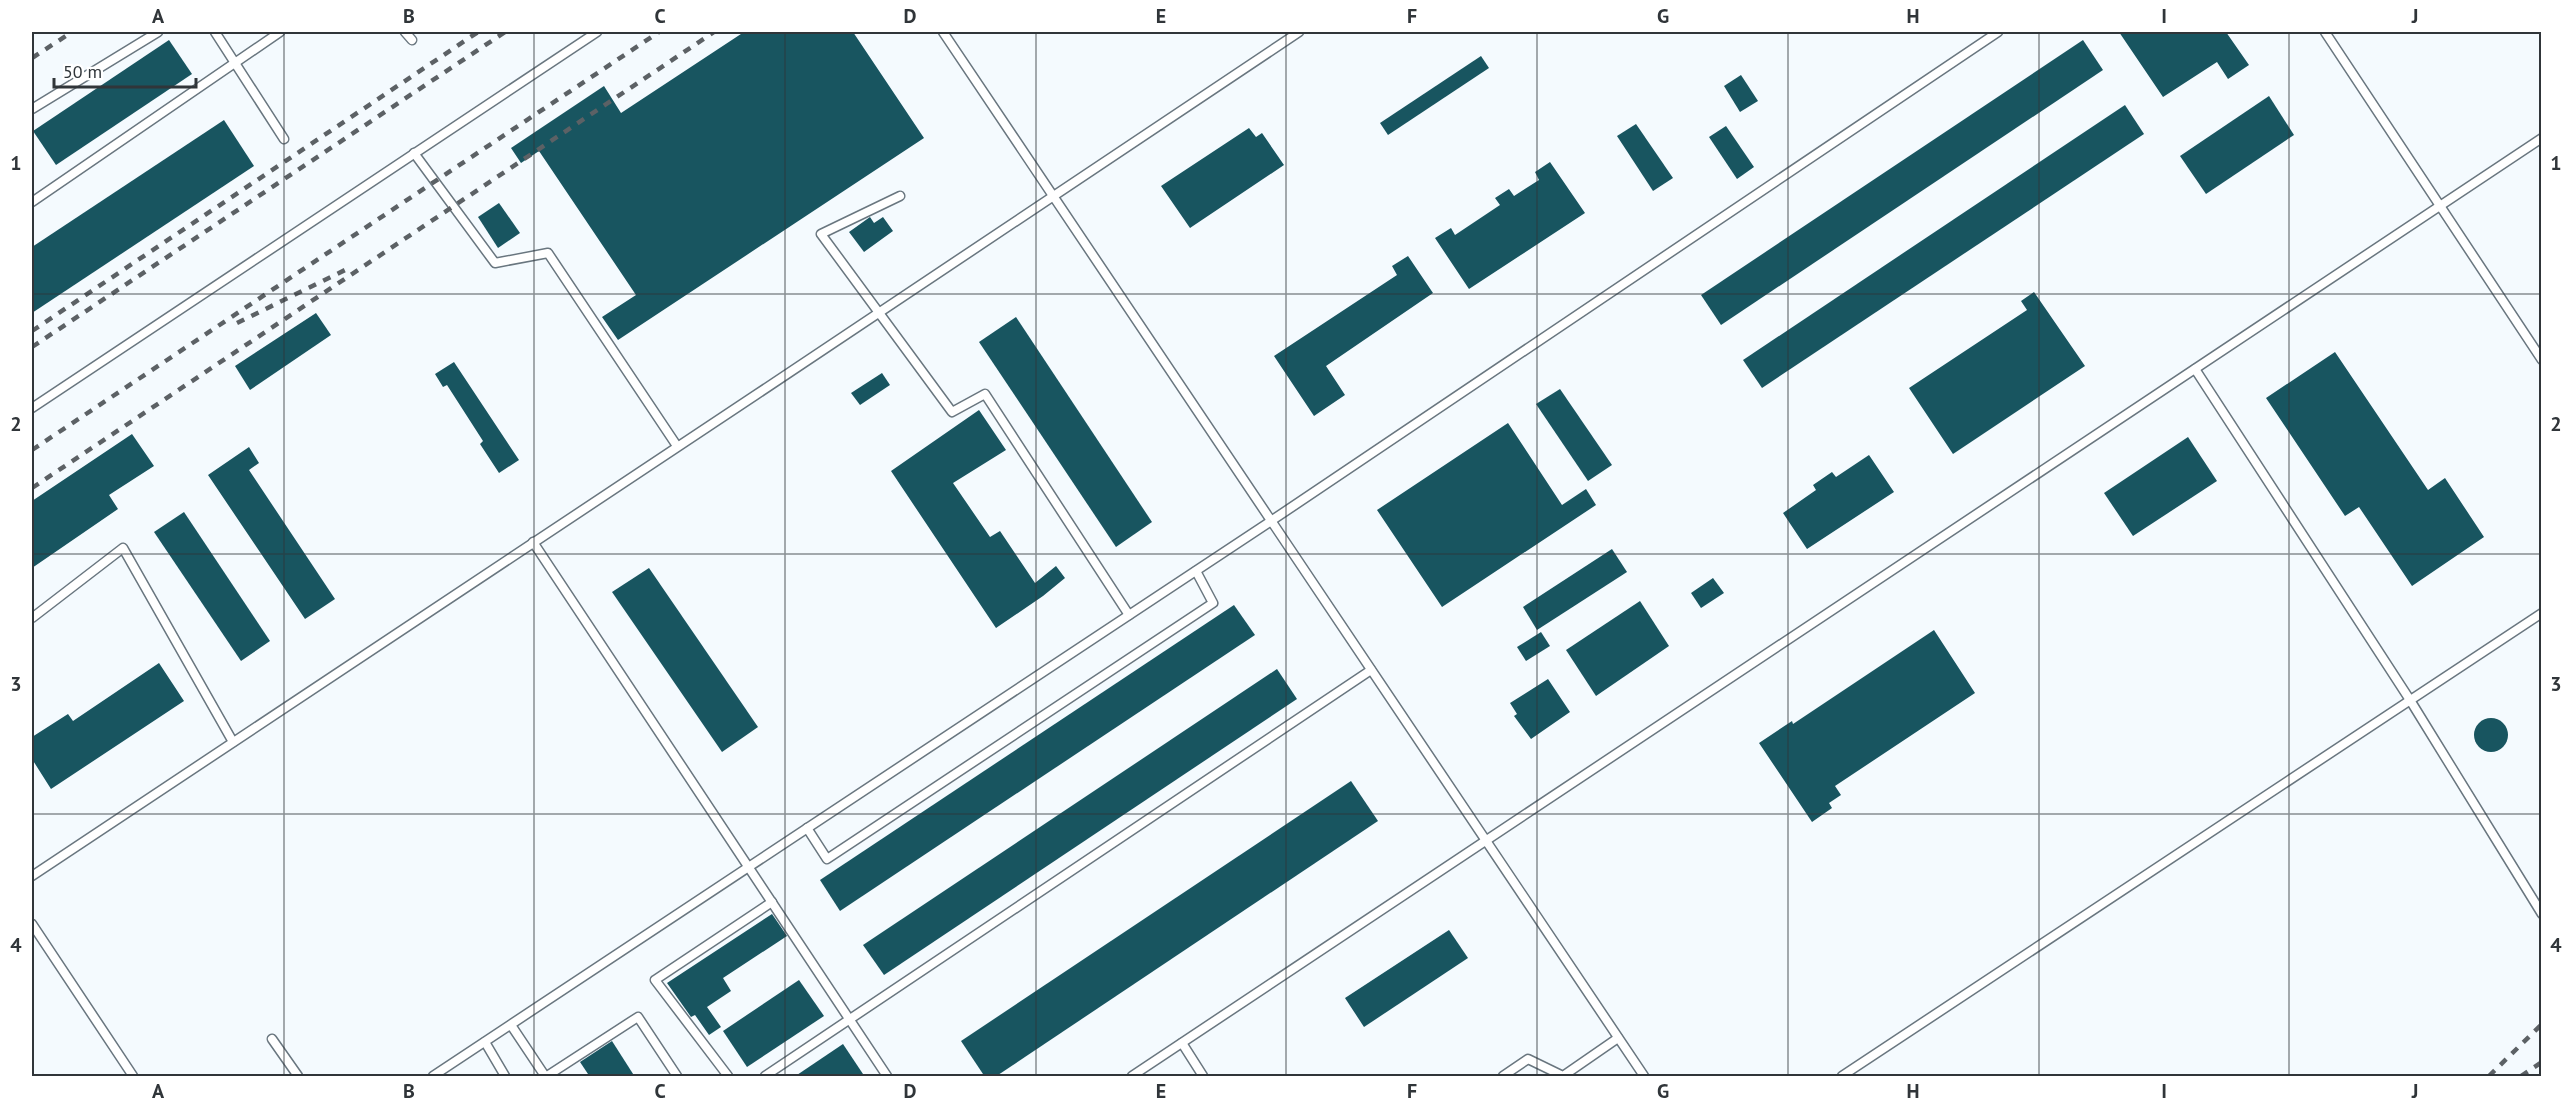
<svg xmlns="http://www.w3.org/2000/svg" width="2573" height="1108" font-family="'PT Sans',sans-serif">
	<rect width="100%" height="100%" fill="#f4fafe"/>
	<g fill="#185560">
		<polygon points="744,32 853,32 924,138 618,340 602,317 636,295 539,151 521,163 511,148 604,86 621,113"/>
		<polygon points="2119,32 2226,32 2249,65 2228,79 2217,62 2163,97"/>
		<polygon points="169,40 192,74 56,165 33,131"/>
		<polygon points="2083,40 2103,70 1721,325 1701,295"/>
		<polygon points="1481,56 1489,68 1388,135 1380,123"/>
		<polygon points="1741,75 1758,101 1740,112 1724,86"/>
		<polygon points="2269,96 2294,135 2206,194 2180,156"/>
		<polygon points="2125,105 2144,134 1762,388 1743,360"/>
		<polygon points="224,120 254,166 32,313 32,247"/>
		<polygon points="1636,124 1673,178 1653,191 1617,136"/>
		<polygon points="1726,126 1754,167 1737,179 1709,137"/>
		<polygon points="1249,128 1256,137 1262,133 1284,165 1190,228 1161,186"/>
		<polygon points="1550,162 1585,213 1469,289 1435,238 1451,228 1455,235 1500,205 1495,198 1509,189 1514,196 1539,180 1535,172"/>
		<polygon points="499,203 520,233 498,248 478,217"/>
		<polygon points="870,217 874,223 883,217 893,231 864,252 849,232"/>
		<polygon points="1408,256 1433,293 1326,366 1345,395 1314,416 1274,356 1397,275 1392,266"/>
		<polygon points="2034,292 2085,366 1953,454 1909,388 2027,310 2021,301"/>
		<polygon points="316,313 331,335 250,390 235,366"/>
		<polygon points="1016,317 1152,522 1116,547 979,342"/>
		<polygon points="2335,352 2428,490 2445,478 2484,537 2412,586 2359,507 2345,516 2266,398"/>
		<polygon points="454,362 519,460 499,473 480,444 483,441 447,385 443,387 435,374"/>
		<polygon points="882,373 890,385 860,405 851,393"/>
		<polygon points="1560,389 1612,465 1588,481 1536,404"/>
		<polygon points="979,410 1006,450 953,483 990,537 1000,531 1035,583 1056,566 1065,578 1043,596 996,628 891,471"/>
		<polygon points="1508,423 1562,505 1586,489 1596,505 1442,607 1377,510"/>
		<polygon points="132,434 154,466 109,495 118,509 32,568 32,501"/>
		<polygon points="2188,437 2217,481 2133,536 2104,493"/>
		<polygon points="249,447 259,463 249,470 335,599 305,619 208,475"/>
		<polygon points="1869,455 1894,492 1807,549 1783,513 1816,490 1813,485 1832,472 1836,477"/>
		<polygon points="184,512 270,641 241,661 154,532"/>
		<polygon points="1612,549 1627,572 1537,630 1523,607"/>
		<polygon points="649,568 758,727 722,752 612,592"/>
		<polygon points="1713,578 1724,593 1701,608 1691,593"/>
		<polygon points="1640,601 1669,646 1596,696 1566,650"/>
		<polygon points="1234,605 1255,635 840,911 820,880"/>
		<polygon points="1934,630 1975,693 1835,786 1841,795 1829,803 1832,808 1812,822 1759,743 1792,721 1793,724"/>
		<polygon points="1541,632 1550,646 1526,661 1517,647"/>
		<polygon points="159,663 184,701 51,789 32,759 32,737 68,714 73,721"/>
		<polygon points="1277,669 1297,699 884,975 863,945"/>
		<polygon points="1548,679 1570,712 1531,739 1514,716 1517,714 1510,703"/>
		<circle cx="2491" cy="735" r="17"/>
		<polygon points="1351,781 1378,821 995,1077 985,1077 961,1041"/>
		<polygon points="772,914 787,936 723,978 731,991 707,1007 721,1027 709,1035 695,1015 691,1017 667,983"/>
		<polygon points="1449,930 1468,958 1364,1027 1345,998"/>
		<polygon points="799,980 824,1016 747,1067 723,1031"/>
		<polygon points="612,1041 635,1077 590,1077 580,1062"/>
		<polygon points="843,1044 865,1077 794,1077"/>
	</g>
	<g fill="none" stroke-linecap="round" stroke-linejoin="round">
		<g stroke="#69767f" stroke-width="11">
			<g id="lane">
				<polyline points="215,32 284,139"/>
				<polyline points="405,32 412,40"/>
				<polyline points="943,32 1644,1076"/>
				<polyline points="2325,32 2542,360"/>
				<polyline points="32,109 158,32"/>
				<polyline points="414,153 495,263 548,253 677,446"/>
				<polyline points="900,196 821,234 952,412 985,394 1129,615"/>
				<polyline points="32,202 280,32"/>
				<polyline points="2195,369 2410,700 2542,914"/>
				<polyline points="32,408 597,32"/>
				<polyline points="533,542 887,1076"/>
				<polyline points="32,618 123,548 233,742"/>
				<polyline points="807,828 827,859 1213,603 1196,571"/>
				<path d="M32,876C454,595 878,315 1299,32"/>
				<polyline points="32,924 133,1076"/>
				<polyline points="511,1025 545,1076"/>
				<polyline points="272,1039 298,1076"/>
				<polyline points="485,1042 505,1076"/>
				<polyline points="1182,1043 1203,1076"/>
				<polyline points="433,1076 1271,521 1998,32"/>
				<polyline points="547,1076 638,1017 677,1076"/>
				<polyline points="728,1076 655,980 772,902"/>
				<polyline points="765,1076 1371,670"/>
				<polyline points="1132,1076 2542,138"/>
				<polyline points="1503,1076 1528,1059 1563,1076 1618,1038"/>
				<polyline points="1842,1076 2542,613"/>
			</g>
		</g>
		<use href="#lane" stroke="#fff" stroke-width="8"/>
		<g stroke="#5c6165" stroke-width="4.5" stroke-dasharray="8 8" stroke-linecap="butt">
			<polyline points="32,58 72,32"/>
			<polyline points="237,323 345,270"/>
			<polyline points="32,331 478,32"/>
			<polyline points="32,347 505,32"/>
			<polyline points="32,450 659,32"/>
			<polyline points="32,488 714,32"/>
			<polyline points="2489,1076 2542,1024"/>
			<polyline points="2521,1076 2542,1062"/>
		</g>
	</g>
	<path fill="none" stroke="#303539" stroke-width="1.5" stroke-opacity="0.55" d="M284,32V1076M534,32V1076M785,32V1076M1036,32V1076M1286,32V1076M1537,32V1076M1788,32V1076M2039,32V1076M2289,32V1076M32,294H2542M32,554H2542M32,814H2542"/>
	<rect width="2573" height="1108" fill="none" stroke="#ffffff" stroke-width="66"/>
	<path d="M54 78v9h142v-9" fill="none" stroke="#303539" stroke-width="3"/>
	<text x="63" y="78" font-size="18" fill="#303539" stroke="#ffffff" stroke-width="4.5" paint-order="stroke">50 m</text>
	<rect x="33" y="33" width="2507" height="1042" fill="none" stroke="#303539" stroke-width="2"/>
	<g font-size="20" text-anchor="middle" font-weight="bold" fill="#303539">
		<text x="158" y="23">A</text>
		<text x="409" y="23">B</text>
		<text x="660" y="23">C</text>
		<text x="910" y="23">D</text>
		<text x="1161" y="23">E</text>
		<text x="1412" y="23">F</text>
		<text x="1663" y="23">G</text>
		<text x="1913" y="23">H</text>
		<text x="2164" y="23">I</text>
		<text x="2415" y="23">J</text>
		<text x="16" y="170">1</text>
		<text x="2556" y="170">1</text>
		<text x="16" y="431">2</text>
		<text x="2556" y="431">2</text>
		<text x="16" y="691">3</text>
		<text x="2556" y="691">3</text>
		<text x="16" y="952">4</text>
		<text x="2556" y="952">4</text>
		<text x="158" y="1098">A</text>
		<text x="409" y="1098">B</text>
		<text x="660" y="1098">C</text>
		<text x="910" y="1098">D</text>
		<text x="1161" y="1098">E</text>
		<text x="1412" y="1098">F</text>
		<text x="1663" y="1098">G</text>
		<text x="1913" y="1098">H</text>
		<text x="2164" y="1098">I</text>
		<text x="2415" y="1098">J</text>
	</g>
</svg>
